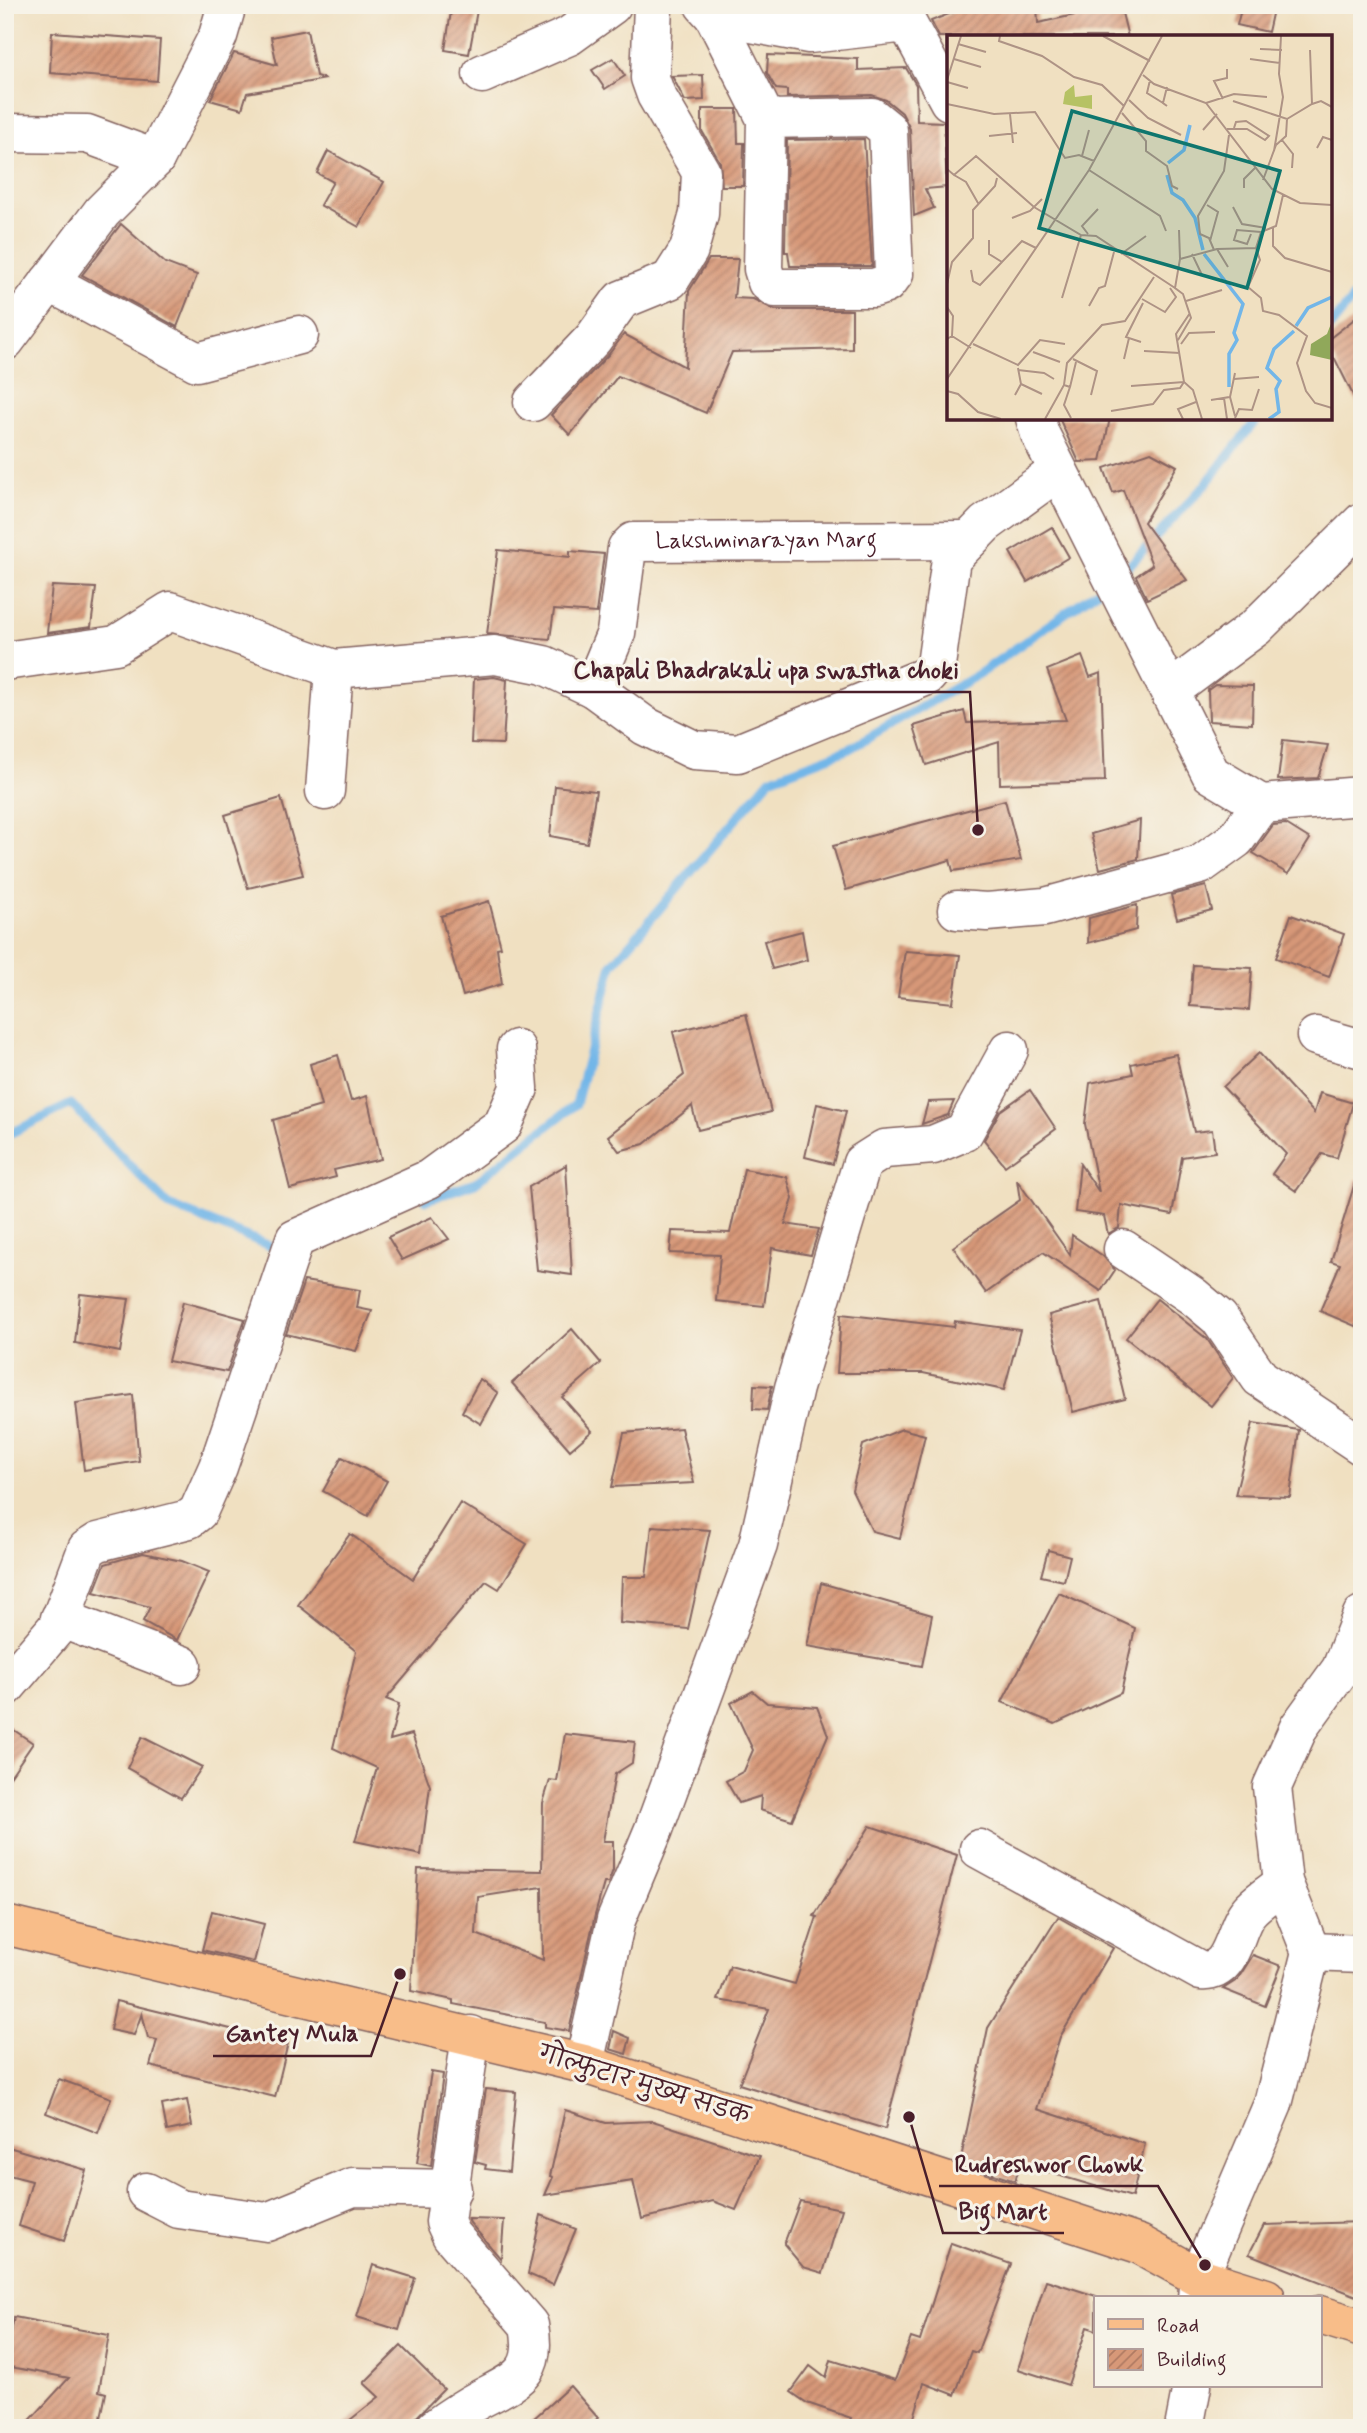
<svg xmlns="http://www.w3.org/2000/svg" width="1367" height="2433" font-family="Mynerve,'Playpen Sans Deva',sans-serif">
	<defs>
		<pattern id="building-hatch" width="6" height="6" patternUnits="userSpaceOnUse" patternTransform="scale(1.75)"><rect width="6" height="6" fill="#d79878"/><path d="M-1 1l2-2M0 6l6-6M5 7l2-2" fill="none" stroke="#b07b63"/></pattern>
	</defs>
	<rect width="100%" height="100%" fill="#f7f3e8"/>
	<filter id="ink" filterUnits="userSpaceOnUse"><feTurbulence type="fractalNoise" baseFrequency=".0143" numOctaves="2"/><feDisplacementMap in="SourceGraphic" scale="14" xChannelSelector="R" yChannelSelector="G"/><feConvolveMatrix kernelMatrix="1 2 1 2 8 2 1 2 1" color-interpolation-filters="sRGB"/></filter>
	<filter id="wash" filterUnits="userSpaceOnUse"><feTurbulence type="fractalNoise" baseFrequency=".00686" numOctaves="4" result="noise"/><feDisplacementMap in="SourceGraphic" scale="28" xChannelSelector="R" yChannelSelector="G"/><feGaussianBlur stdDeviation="1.57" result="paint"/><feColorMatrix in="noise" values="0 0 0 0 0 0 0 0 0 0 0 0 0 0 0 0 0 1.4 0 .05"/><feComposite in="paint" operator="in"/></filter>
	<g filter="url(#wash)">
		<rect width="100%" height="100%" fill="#f0e0c1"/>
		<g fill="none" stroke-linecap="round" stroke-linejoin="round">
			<g stroke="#72b6e8" stroke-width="9">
				<polyline points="1330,327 1362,287"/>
				<polyline points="1125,570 1205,485 1258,418"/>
				<polyline points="5,1136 71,1104 168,1205 280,1250"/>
				<polyline points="426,1200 475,1183 576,1104 612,965 770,779 849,749 979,674 1097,591"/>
			</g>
		</g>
		<g id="blocks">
			<g fill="url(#building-hatch)" fill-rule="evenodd">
				<polygon points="452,5 478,5 469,54 445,50"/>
				<polygon points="972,5 1037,5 1038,23 1120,5 1128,37 939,37 931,21"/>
				<polygon points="1242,5 1274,5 1268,32 1237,25"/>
				<polygon points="307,30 316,76 326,79 247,93 242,109 210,100 234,53 277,65 271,37"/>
				<polygon points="52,32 160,40 157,81 50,73"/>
				<polygon points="768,55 858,59 858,70 906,68 916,85 917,121 944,122 947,187 925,189 934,208 914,216 910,129 902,113 886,100 872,95 787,97 787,90 776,89 767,73"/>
				<polygon points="613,58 625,76 605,89 592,70"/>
				<polygon points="703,75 704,100 685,101 672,76"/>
				<polygon points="702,109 737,109 738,143 744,143 743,186 722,186 720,162 702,131"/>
				<polygon points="864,139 872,266 790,266 788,252 785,252 787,140"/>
				<polygon points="328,151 384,182 359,227 320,205 333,182 317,173"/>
				<polygon points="121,224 165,263 197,275 177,327 82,275"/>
				<polygon points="709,259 738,259 734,298 753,299 775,310 852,310 852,349 732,352 706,413 618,376 570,435 551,415 609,354 624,334 685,367 689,291"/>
				<polygon points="1362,313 1362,413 1335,359 1330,356 1330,338"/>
				<polygon points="1059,418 1110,418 1101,461 1079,462"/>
				<polygon points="1151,452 1177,466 1144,522 1187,580 1147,599 1136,576 1152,565 1123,490 1113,493 1104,468"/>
				<polygon points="1052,527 1069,557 1027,582 1010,552"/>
				<polygon points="498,550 570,557 570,551 604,554 596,613 554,610 550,639 487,634"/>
				<polygon points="52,586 96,588 91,627 47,633"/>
				<polygon points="1082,656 1090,677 1101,673 1105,781 1000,784 999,742 926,765 914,726 964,711 967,723 1066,720 1047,670"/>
				<polygon points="494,677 507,680 503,744 471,743 474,679"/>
				<polygon points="1215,685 1253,686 1252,724 1209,721 1208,690"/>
				<polygon points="1283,740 1328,745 1318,778 1278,780"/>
				<polygon points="555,786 596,791 587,843 550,836"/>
				<polygon points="281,798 303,875 248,888 225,815"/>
				<polygon points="1005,800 1021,860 953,871 950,860 846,890 833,846"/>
				<polygon points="1140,820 1138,859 1100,869 1091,834"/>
				<polygon points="1286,824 1310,839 1288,874 1253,853 1273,825"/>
				<polygon points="1206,886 1212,910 1177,919 1171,895"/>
				<polygon points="489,901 501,947 497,948 502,984 463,996 441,916"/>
				<polygon points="1137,905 1136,930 1088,943 1089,918"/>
				<polygon points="1291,915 1344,934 1329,977 1276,958"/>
				<polygon points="802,931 807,960 772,969 764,941"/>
				<polygon points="905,951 960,955 953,1003 898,997"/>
				<polygon points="1193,965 1252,968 1249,1010 1190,1006"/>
				<polygon points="746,1014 771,1112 698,1130 692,1106 644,1144 619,1151 608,1136 684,1075 673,1032"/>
				<polygon points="1259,1053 1314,1113 1320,1093 1353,1103 1337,1158 1322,1154 1296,1191 1272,1174 1286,1154 1223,1087"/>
				<polygon points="1176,1054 1194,1132 1212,1130 1215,1152 1182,1157 1172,1215 1121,1205 1119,1228 1108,1234 1104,1216 1075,1212 1080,1164 1099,1192 1085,1124 1090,1083 1133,1074 1131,1064"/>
				<polygon points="338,1055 351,1101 367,1096 381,1159 334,1170 336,1177 290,1189 273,1120 321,1106 310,1064"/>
				<polygon points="1030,1090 1056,1129 1005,1166 984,1140 1000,1111"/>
				<polygon points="954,1101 948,1115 922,1124 928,1102"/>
				<polygon points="817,1104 846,1111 833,1164 805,1157"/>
				<polygon points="566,1165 572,1275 537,1270 529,1187"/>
				<polygon points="744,1169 787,1177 793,1199 785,1224 819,1229 811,1255 772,1248 764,1306 716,1301 720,1255 670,1253 672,1231 730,1233"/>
				<polygon points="1356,1179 1362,1180 1362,1329 1320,1311 1340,1264 1331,1261"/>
				<polygon points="1017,1180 1070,1255 1072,1235 1103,1256 1115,1270 1101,1291 1043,1252 986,1293 953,1247 1020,1200"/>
				<polygon points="432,1217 449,1239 402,1260 388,1237"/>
				<polygon points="304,1281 360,1290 357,1308 372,1311 356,1351 286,1334"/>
				<polygon points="80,1294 129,1299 120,1352 75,1343"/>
				<polygon points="1157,1299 1207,1339 1233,1378 1211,1406 1126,1338"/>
				<polygon points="1101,1301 1125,1399 1073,1412 1049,1315"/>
				<polygon points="183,1302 245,1319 227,1372 168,1361"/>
				<polygon points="841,1314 954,1327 955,1321 1020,1330 1004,1390 923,1373 837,1373"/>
				<polygon points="572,1329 601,1363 562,1397 592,1431 570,1450 512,1383"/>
				<polygon points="480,1379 498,1393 481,1424 462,1412"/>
				<polygon points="754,1385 772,1386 767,1410 753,1409"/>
				<polygon points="133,1395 139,1461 84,1470 76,1403"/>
				<polygon points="1253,1423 1299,1430 1290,1497 1235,1495"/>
				<polygon points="681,1428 694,1483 612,1487 624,1433"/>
				<polygon points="902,1429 925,1435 900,1538 872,1531 852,1490 863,1445"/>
				<polygon points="342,1457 387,1481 368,1516 323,1491"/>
				<polygon points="460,1503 527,1544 499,1589 486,1581 386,1699 399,1704 390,1740 412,1734 430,1786 421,1855 355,1841 377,1768 333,1748 356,1651 298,1605 350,1534 413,1579"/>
				<polygon points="652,1526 710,1530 688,1629 620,1623 622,1577 646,1577"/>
				<polygon points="1048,1550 1070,1556 1064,1581 1041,1576"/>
				<polygon points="143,1553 182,1561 209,1572 177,1640 143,1621 150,1607 94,1592 105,1564"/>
				<polygon points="821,1583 932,1615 922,1666 807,1646"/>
				<polygon points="1059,1593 1135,1628 1121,1693 1055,1724 1002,1702"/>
				<polygon points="753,1691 767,1703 817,1707 828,1735 792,1820 760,1810 761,1796 739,1803 726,1781 744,1771 753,1750 731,1703"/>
				<polygon points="5,1724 33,1743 5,1784"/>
				<path d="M565,1734L635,1742L632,1763L615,1774L603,1841H613V1870L608,1883H604L595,1915L569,2031L545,2027V2022L453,2004V2000L411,1991L418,1869L542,1871L543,1803L550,1780L557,1781ZM542,1887L543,1960L476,1934L478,1897Z"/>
				<polygon points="142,1737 202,1767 181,1798 127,1768"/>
				<polygon points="870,1826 957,1855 885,2129 739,2084 769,2009 718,2000 730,1966 795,1984 817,1917 814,1916"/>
				<polygon points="212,1911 264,1924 254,1962 202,1950"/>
				<polygon points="1058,1917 1113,1948 1060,2037 1037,2109 1145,2144 1132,2197 1020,2164 1015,2181 960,2163 988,2028"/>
				<polygon points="1253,1955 1281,1966 1265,2006 1223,1989 1237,1980"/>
				<polygon points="116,2001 288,2043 275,2097 150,2066 157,2040 148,2038 142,2013 134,2035 110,2030"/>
				<polygon points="614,2031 630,2038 626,2054 610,2049"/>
				<polygon points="431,2072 443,2074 431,2166 417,2163"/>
				<polygon points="59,2079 111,2098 98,2133 46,2113"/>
				<polygon points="486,2089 516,2092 509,2172 485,2169 486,2165 475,2162"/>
				<polygon points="187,2100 192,2126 167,2131 162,2105"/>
				<polygon points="565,2110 606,2123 653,2121 760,2156 736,2210 713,2201 642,2219 633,2181 545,2195 553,2177 550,2176"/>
				<polygon points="5,2146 86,2170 64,2241 19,2226 32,2181 5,2174"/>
				<polygon points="800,2201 842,2209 823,2273 803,2267 784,2244"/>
				<polygon points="541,2215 576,2229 553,2285 528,2274"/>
				<polygon points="468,2219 504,2220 501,2259 470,2223"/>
				<polygon points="1362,2222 1362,2298 1249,2254 1264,2225"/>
				<polygon points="951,2243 1011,2264 977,2353 971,2351 955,2395 924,2383 911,2428 848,2428 851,2418 807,2403 791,2392 810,2366 826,2378 831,2360 895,2380 911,2338 920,2341"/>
				<polygon points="373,2265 415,2278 399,2330 357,2317"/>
				<polygon points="1046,2280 1096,2296 1096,2330 1087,2327 1068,2385 1018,2369"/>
				<polygon points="14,2317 109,2335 99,2391 106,2393 99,2428 23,2428 69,2378 5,2366"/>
				<polygon points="401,2346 444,2389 406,2428 340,2428 379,2397 364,2383"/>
				<polygon points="570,2386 598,2418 586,2428 523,2428"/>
			</g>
		</g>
	</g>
	<g filter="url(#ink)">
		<use href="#blocks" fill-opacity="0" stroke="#846360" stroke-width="2"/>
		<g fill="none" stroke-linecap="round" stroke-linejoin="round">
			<g stroke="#846360" stroke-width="41">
				<g id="minor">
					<polyline points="704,5 714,16 809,34 907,23 949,101"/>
					<polyline points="714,16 766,119 763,269 767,282 775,288 874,288 886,284 894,274 888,130 872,117 766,119"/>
					<polyline points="482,74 569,36 612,5"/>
					<polyline points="5,133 87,134 155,159"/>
					<polyline points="49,282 197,362 299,335"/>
					<polyline points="5,341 102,212 155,159 218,36 227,5"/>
					<polyline points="533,402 593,339 621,300 670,280 689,250 699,214 701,172 656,95 650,78 653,5"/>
					<polyline points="1035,418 1040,434 1211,774 1261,804 1362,796"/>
					<polyline points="5,661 116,645 170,611 334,669 495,655 544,665 593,688 645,726 694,750 738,753 927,676 936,665 951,559 985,524 1058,471"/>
					<path id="s1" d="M593,688L616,633L627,548L633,542L969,540"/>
					<polyline points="1170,691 1256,627 1362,522"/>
					<polyline points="325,791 334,669"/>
					<polyline points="957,910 987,912 1045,907 1200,865 1236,839 1261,804"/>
					<polyline points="1316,1036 1362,1049"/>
					<polyline points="1123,1249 1194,1297 1219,1318 1260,1378 1362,1446"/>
					<polyline points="60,1618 182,1665"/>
					<polyline points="5,1688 58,1626 87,1549 98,1542 189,1519 198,1512 218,1467 295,1239 429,1179 503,1125 519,1088 516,1049"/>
					<path d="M979,1849L1201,1971C1234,1974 1233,1929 1249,1911C1259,1899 1273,1893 1283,1882"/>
					<polyline points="1311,1952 1362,1954"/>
					<polyline points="584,2064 616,1920 654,1829 758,1545 794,1388 862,1163 884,1149 933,1145 964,1132 1009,1050"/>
					<polyline points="146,2192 179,2209 267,2222 353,2187 452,2189"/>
					<polyline points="1197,2298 1199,2277 1273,2104 1311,1952 1283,1882 1272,1787 1299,1727 1341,1669 1362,1615"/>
					<path d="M435,2428C450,2417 465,2407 482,2398C518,2379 538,2373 529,2325L451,2235L445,2222L471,2035"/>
					<polyline points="1184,2428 1192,2386"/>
				</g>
			</g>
			<g stroke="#846360" stroke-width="41">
				<g id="major">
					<polyline points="5,1925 584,2064 1139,2244 1199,2277 1266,2298"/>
					<polyline points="1320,2315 1362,2328"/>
				</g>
			</g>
			<use href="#minor" stroke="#fff" stroke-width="38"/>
			<use href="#major" stroke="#f8bd89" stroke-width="38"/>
		</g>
	</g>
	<g text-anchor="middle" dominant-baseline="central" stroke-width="6" stroke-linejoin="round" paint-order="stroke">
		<g font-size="23" fill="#4a1f2b" stroke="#f7f3e8">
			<text stroke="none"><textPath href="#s1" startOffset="287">Lakshminarayan Marg</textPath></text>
			<text transform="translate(644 2086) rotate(17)">गोल्फुटार मुख्य सडक</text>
		</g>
	</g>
	<g transform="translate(947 35)">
		<rect width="385" height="385" fill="#f0e0c1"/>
		<path d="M385,286V325L363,320L364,309L380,299Z" fill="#90a85a"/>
		<path d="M127,50L128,62L145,60V74L116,69L118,57Z" fill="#b6c264"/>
		<path fill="none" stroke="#72b6e8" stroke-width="3.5" d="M221,128L237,115L243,90M220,140L225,158L236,165L248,183L256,215M257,219L296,269L287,298L290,305L282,319V352M349,291L361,273L385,262M322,384L332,377L329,354L333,346L320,333L327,314L347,296"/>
		<path fill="none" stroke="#ae9385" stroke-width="2" d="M53,1L52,6L95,21L127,42L155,50L177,71M156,1L203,26M11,9L39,17M313,14L335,15M363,15L365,69M7,24L34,32M303,24L333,28M196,40L207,49L259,68L325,154L353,168L385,170M0,45L14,1M203,45L200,58L216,68M0,47L21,53M276,64L267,46L280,43V34M182,65L201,83L234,100M286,66L340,84L365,69L374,66L385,72M259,68L287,59L320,62M0,69L47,79L88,77L118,123L132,120L147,126M220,71L216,68L220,52M175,78L199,106V116L220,131L225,151L231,154M63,79L66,108M280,94H300L318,105L322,101L299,86L289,87L287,93M256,95L270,79M42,101L70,98M335,105L346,119L345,133M370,113L376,102L385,105M327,116L336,62L332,39L334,1M135,121L142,95M0,134L7,140L29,121L87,172L134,200L149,201L228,253M142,135L213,181L219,196M7,140L19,147L31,168M316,145L329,110L339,101L340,84M297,153V144L308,133M260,170L271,177L263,206M286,172L295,189L319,193M65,183L83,176L95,164M326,193V211L338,223L385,237M141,199L135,191L151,174M304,199L300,209L287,205L290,195L314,197M42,205V219L55,227L75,206L89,213M309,213L313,225L301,252L314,263L316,276L332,280L360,301L350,328L359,356L368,368L385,373M270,214L281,232M267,215L262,203L253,199L251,181L277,136L282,100M174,219L199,201M245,219L255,240M233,224L270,214L309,213L314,197L329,191L336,160M24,235L26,246L33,250L55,227M0,249L5,227L26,203V175L48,151L50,143M115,263L134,200M195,264L218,277L229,262L223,253M239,266L275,255M142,271L152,253L158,251L167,217M0,272L6,281L5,301L0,304M243,278L229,299L237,347L246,355L255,384M5,301L24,313M182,303L179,302L196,268M231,305L244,283L236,259L228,253L233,224L232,195M26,309L71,330L93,305L118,309M234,309L242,298L268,297M197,316L233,318M86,317L113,327M126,324L150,336L144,360M177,324L182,303L194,307M71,335L97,338L107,344M0,344L142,135L215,1M287,344L312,342M74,349L95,359M117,350L123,352L117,370L124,383M184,351L237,347M123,352L129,327M0,356L11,359L31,377L54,384M68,360L74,349L71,333M283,362L288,338M277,363L280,384M264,365L283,362L288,381M164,376L206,369L217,355L233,353L237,347M288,383L292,374L305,375L312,354M98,384L117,350L120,328L155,290L178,286L207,242M236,384L231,374L249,367"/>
		<path fill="#0f766e" fill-opacity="0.15" stroke="#0f766e" stroke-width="3.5" d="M125,76L333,136L300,253L92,193Z"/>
		<rect width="385" height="385" fill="none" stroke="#4a1f2b" stroke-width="3.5"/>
	</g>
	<path fill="none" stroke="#4a1f2b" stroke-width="2.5" d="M978 830L970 692H562M400 1974L371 2056H213M1205 2265L1158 2186H939M909 2117L943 2233H1064"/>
	<g fill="#4a1f2b" stroke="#f7f3e8" stroke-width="2.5">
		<circle cx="978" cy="830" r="7"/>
		<circle cx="400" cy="1974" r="7"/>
		<circle cx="1205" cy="2265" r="7"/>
		<circle cx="909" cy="2117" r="7"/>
	</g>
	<g font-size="24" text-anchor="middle" font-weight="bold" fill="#4a1f2b" stroke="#f7f3e8" stroke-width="6" stroke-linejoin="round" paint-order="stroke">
		<text x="766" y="678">Chapali Bhadrakali upa swastha choki</text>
		<text x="292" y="2041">Gantey Mula</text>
		<text x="1049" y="2172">Rudreshwor Chowk</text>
		<text x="1003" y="2219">Big Mart</text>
	</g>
	<rect width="1367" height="2433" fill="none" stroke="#f7f3e8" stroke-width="28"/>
	<rect x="1094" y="2296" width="228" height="91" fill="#f7f3e8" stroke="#b29e9c" stroke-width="2"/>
	<rect x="1108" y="2319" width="35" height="10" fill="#f8bd89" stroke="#b29e9c" stroke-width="2"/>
	<text x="1157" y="2332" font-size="21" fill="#4a1f2b">Road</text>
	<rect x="1108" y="2349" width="35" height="21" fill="url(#building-hatch)" stroke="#b29e9c" stroke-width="2"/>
	<text x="1157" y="2366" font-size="21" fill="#4a1f2b">Building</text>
</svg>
